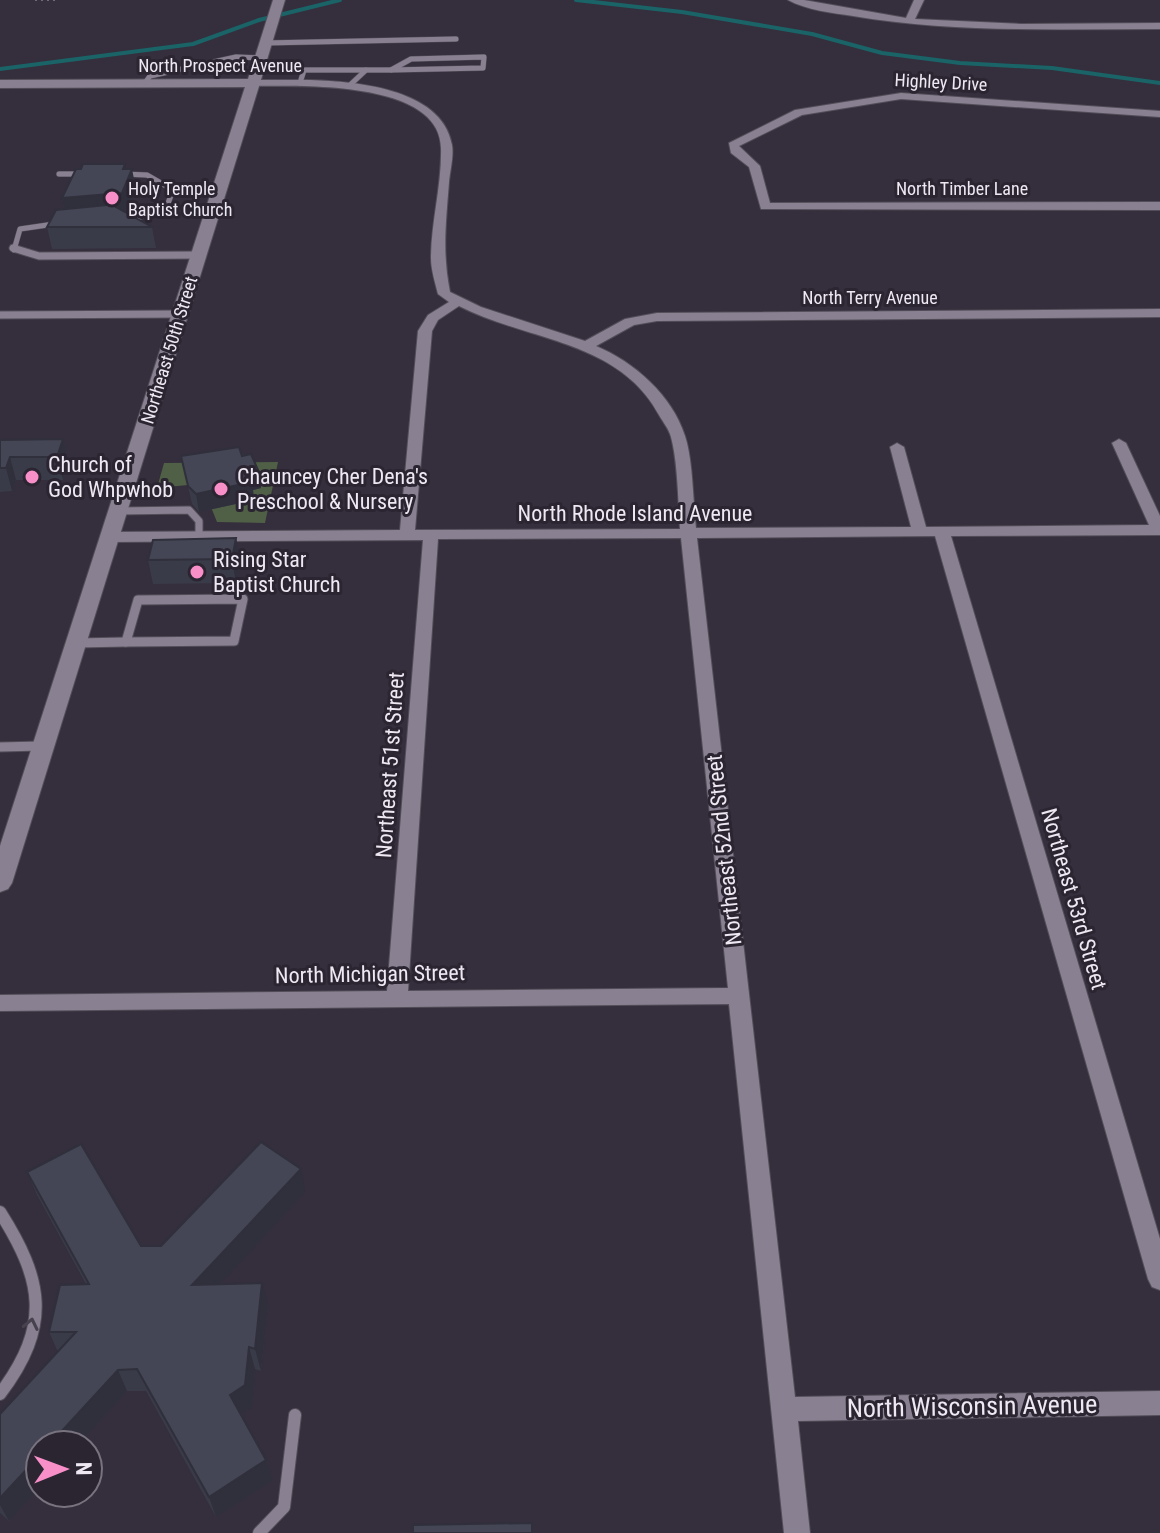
<svg xmlns="http://www.w3.org/2000/svg" width="1160" height="1533" font-family="'Roboto Condensed',sans-serif">
	<rect width="100%" height="100%" fill="#352e3c"/>
	<polygon fill="#506046" points="278,462 265,523 217,522 211,507 188,485 157,488 164,463"/>
	<g fill="none" stroke-linecap="round" stroke-linejoin="round">
		<g stroke="#1a6367" stroke-width="4">
			<polyline points="576,0 682,12 812,34 882,53 960,63 1052,68 1160,83"/>
			<polyline points="0,69 193,44 259,20 340,0"/>
		</g>
		<g stroke="#534d59" stroke-width="6">
			<g id="service-far3">
				<polyline points="265,43 456,39"/>
				<polygon points="484,57 483,68 391,70 411,59"/>
				<polyline points="366,70 391,70"/>
				<polyline points="145,83 150,76 236,57 261,58"/>
				<polyline points="300,83 304,70 366,70 350,85"/>
				<polyline points="59,174 84,174"/>
				<polyline points="123,174 147,175 173,190 167,206 128,222"/>
				<polyline points="172,193 218,193"/>
				<polyline points="14,250 20,229 61,223"/>
			</g>
		</g>
		<g stroke="#534d59" stroke-width="9">
			<g id="service-far2">
				<polyline points="13,248 39,256 199,255"/>
				<polyline points="0,315 180,314"/>
				<polyline points="118,511 189,510 199,521 199,537"/>
			</g>
		</g>
		<g stroke="#534d59" stroke-width="11">
			<g id="service-far1">
				<polygon points="243,599 234,641 126,642 138,600"/>
				<polyline points="77,643 126,642"/>
				<polyline points="0,747 41,746"/>
			</g>
		</g>
		<g stroke="#534d59" stroke-width="14">
			<g id="service">
				<path d="M0,1212C43,1280 52,1325 0,1394"/>
				<polyline points="259,1533 284,1507 295,1415"/>
			</g>
		</g>
		<g stroke="#534d59" stroke-width="2">
			<g id="minor">
				<path d="M788,0H804L906,18L914,0H924L915,19L1021,24L1160,23V29C1057,29 954,33 853,16C833,13 806,10 788,0Z"/>
				<path d="M306,80C351,81 442,87 452,145C454,156 450,171 449,182C446,222 442,252 450,292L481,307L585,341L625,319L657,313L1160,309V317L657,321L634,325L596,346C634,362 672,395 685,436C693,460 693,502 696,528L911,527L890,447L897,443L904,447L926,527L1149,525L1112,443L1119,439L1126,443L1160,516V535L951,536L1160,1239V1290L1152,1287L1148,1279L935,536L697,538L795,1397L1160,1391V1415L798,1421L810,1533H784L729,1004L0,1011V995L387,991L423,540L110,542L102,537L110,532L400,530L418,331L428,315L449,302L438,294C435,282 431,270 431,258C431,222 442,185 441,148C440,80 299,86 254,86L249,83L254,80ZM459,306C527,341 619,340 659,415C663,422 669,429 671,437C678,463 678,501 680,529L415,530L432,331L438,320ZM681,538L728,988L408,991L438,539Z"/>
				<polygon points="901,93 1160,111 1160,117 901,99 802,115 739,146 760,166 770,203 1160,202 1160,210 761,209 749,167 731,153 729,143 795,110"/>
			</g>
		</g>
		<g stroke="#534d59" stroke-width="2">
			<polygon id="tertiary" points="273,0 285,0 260,83 12,883 8,889 0,892 0,846 245,87 0,88 0,80 248,79"/>
		</g>
		<polyline stroke="#706a76" stroke-width="2" stroke-dasharray="2 4" stroke-linecap="butt" points="35,0 57,0"/>
		<use href="#service-far3" stroke="#898191" stroke-width="5"/>
		<use href="#service-far2" stroke="#898191" stroke-width="7"/>
		<use href="#service-far1" stroke="#898191" stroke-width="9"/>
		<use href="#service" stroke="#898191" stroke-width="12"/>
		<use href="#minor" fill="#898191" fill-rule="evenodd"/>
		<use href="#tertiary" fill="#898191" fill-rule="evenodd"/>
	</g>
	<g fill="#3a3b49">
		<polygon points="126,169 136,189 126,213 152,227 156,248 52,249 47,227 64,209 62,198"/>
		<polygon points="63,439 69,462 63,480 16,480 12,491 0,492 0,440"/>
		<polygon points="181,456 242,456 258,470 261,488 253,490 254,500 199,512 192,504"/>
		<polygon points="236,538 240,561 236,583 153,584 148,560"/>
		<polygon points="27,1172 141,1246 161,1246 305,1192 220,1284 268,1305 261,1371 255,1369 252,1407 240,1414 266,1460 273,1480 216,1517 146,1391 127,1391 9,1521 0,1513 0,1414 58,1352 49,1332 86,1284 37,1195"/>
	</g>
	<g fill="#30303c">
		<polygon points="125,164 128,178 132,169 136,189 120,228 118,215 66,219 62,198 123,169"/>
		<polygon points="63,439 69,462 63,480 57,457"/>
		<polygon points="10,457 16,480 12,491 6,468"/>
		<polygon points="258,470 261,488 253,490 254,500 199,512 196,494 247,472"/>
		<polygon points="236,538 240,561 236,583 232,559"/>
		<polygon points="301,1169 305,1192 199,1307 192,1285"/>
		<polygon points="262,1283 268,1305 261,1371 255,1349"/>
		<polygon points="249,1347 255,1369 252,1407 237,1416 230,1395"/>
		<polygon points="118,1370 127,1391 78,1445 49,1445"/>
		<polygon points="40,1455 40,1487 9,1521 0,1505 0,1498"/>
		<polygon points="266,1460 273,1480 216,1517 209,1497"/>
	</g>
	<g fill="#444555" stroke="#30303c" stroke-width="2">
		<polygon points="83,164 125,164 123,169 132,169 122,193 62,198 76,169 81,169"/>
		<polygon points="117,204 116,207 152,227 47,227 56,210"/>
		<polygon points="63,439 57,457 10,457 6,468 0,468 0,440"/>
		<polygon points="239,447 242,456 251,454 258,470 247,472 252,482 196,494 188,486 181,456"/>
		<polygon points="236,538 232,559 148,560 153,540"/>
		<polygon points="261,1142 301,1169 192,1285 262,1283 255,1349 249,1347 245,1385 230,1395 266,1460 209,1497 137,1369 118,1370 49,1445 40,1445 40,1455 0,1498 0,1414 76,1332 49,1332 60,1285 89,1284 27,1172 81,1144 141,1246 161,1246"/>
		<polygon points="532,1523 532,1533 413,1533 413,1525"/>
	</g>
	<defs><path id="oneway-chevron" d="M-2-3.5L2.5 0L-2 3.5" fill="none" stroke-width="1.6" stroke-linecap="round" stroke-linejoin="round" transform="scale(2)"/></defs>
	<use stroke="#47414e" href="#oneway-chevron" transform="translate(31 1324) rotate(-78)"/>
	<g fill="#f98fc9" stroke="#2b2532" stroke-width="3">
		<circle cx="112" cy="198" r="8"/>
		<circle cx="32" cy="477" r="8"/>
		<circle cx="221" cy="489" r="8"/>
		<circle cx="197" cy="572" r="8"/>
	</g>
	<g text-anchor="middle" dominant-baseline="central" stroke-width="6" stroke-linejoin="round" paint-order="stroke">
		<g font-size="18" fill="#ede8f2" stroke="#2b2532">
			<text x="220" y="65">North Prospect Avenue</text>
			<text transform="translate(941 82) rotate(3)">Highley Drive</text>
			<text x="962" y="188">North Timber Lane</text>
			<text x="870" y="297">North Terry Avenue</text>
			<text transform="translate(169 350) rotate(-73)">Northeast 50th Street</text>
		</g>
		<g font-size="18" fill="#ede8f2" stroke="#2b2532" text-anchor="start">
			<text x="128" y="188">Holy Temple<tspan x="128" dy="21">Baptist Church</tspan></text>
		</g>
		<g font-size="22" fill="#ede8f2" stroke="#2b2532" text-anchor="start">
			<text x="48" y="464">Church of<tspan x="48" dy="25">God Whpwhob</tspan></text>
			<text x="237" y="476">Chauncey Cher Dena's<tspan x="237" dy="25">Preschool &amp; Nursery</tspan></text>
			<text x="213" y="559">Rising Star<tspan x="213" dy="25">Baptist Church</tspan></text>
		</g>
		<g font-size="22" fill="#ede8f2" stroke="#2b2532">
			<text x="635" y="513">North Rhode Island Avenue</text>
			<text transform="translate(390 765) rotate(-86)">Northeast 51st Street</text>
			<text transform="translate(724 850) rotate(-96)">Northeast 52nd Street</text>
			<text transform="translate(1074 899) rotate(74)">Northeast 53rd Street</text>
			<text transform="translate(370 974) rotate(-1)">North Michigan Street</text>
		</g>
		<g font-size="26" fill="#ede8f2" stroke="#2b2532">
			<text transform="translate(972 1406) rotate(-1)">North Wisconsin Avenue</text>
		</g>
	</g>
	<g transform="translate(64 1469) rotate(89)"><circle r="38" fill="#2b2532" stroke="#79737f" stroke-width="2"/>
	<path d="M0-6L14 30L0 20L-14 30Z" fill="#f98fc9"/>
	<text y="-12" font-size="22" font-weight="bold" text-anchor="middle" fill="#ede8f2">N</text>
	</g>
</svg>
